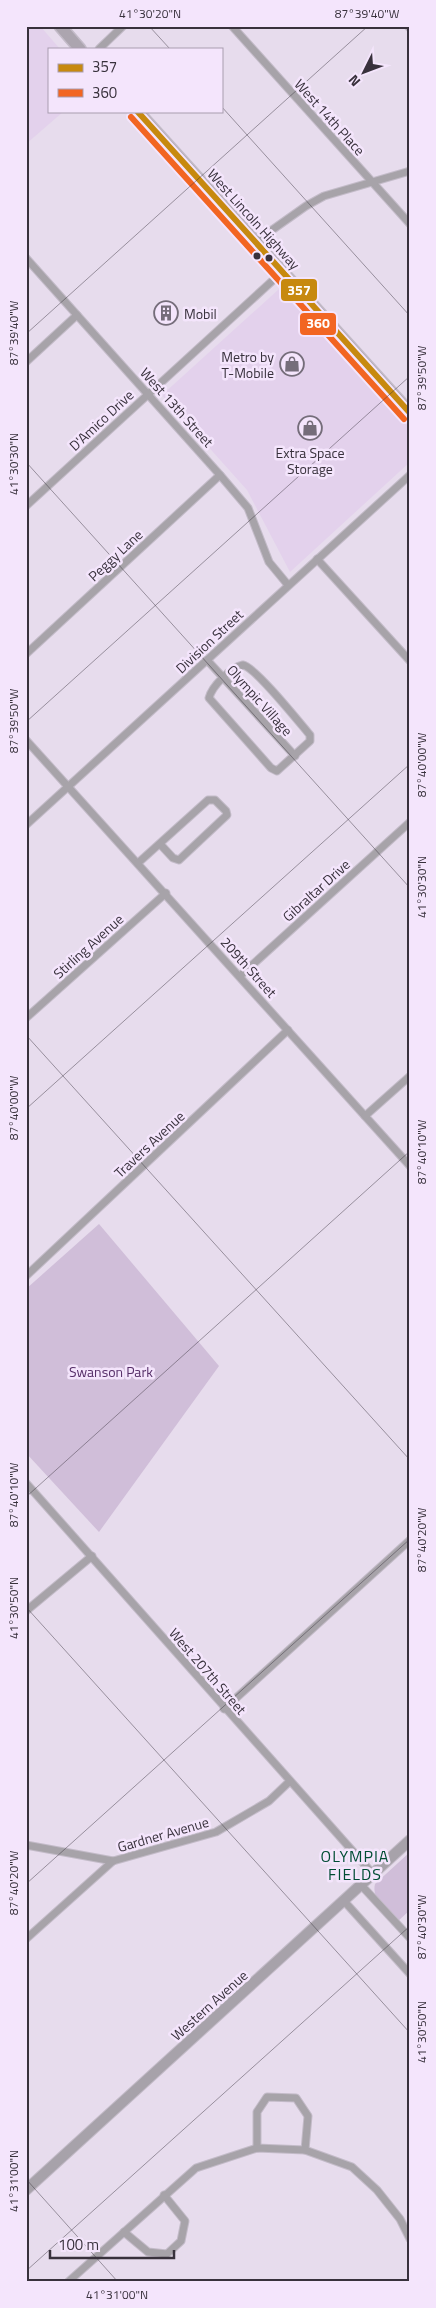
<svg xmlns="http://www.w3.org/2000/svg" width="436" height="2308" font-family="'Titillium Web',sans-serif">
	<rect width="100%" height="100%" fill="#e7dced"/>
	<g fill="#e3d1ec">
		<polygon points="26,26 40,26 60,49 49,49 49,111 64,111 26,144"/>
		<polygon points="279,289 410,428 410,462 290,572 247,490 162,395"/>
	</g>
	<g fill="#d0bed9">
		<polygon points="99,1224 219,1366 99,1532 26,1453 26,1289"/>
		<path d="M410,1852V1910L397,1922C388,1911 371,1899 375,1884Z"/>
	</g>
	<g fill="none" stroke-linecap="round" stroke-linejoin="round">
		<g stroke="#c3bbc8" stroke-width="9">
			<g id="minor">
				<polyline points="232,26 410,224"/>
				<polyline points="408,26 410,28"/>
				<polyline points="99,49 123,26"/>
				<polyline points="255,242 306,206 324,196 410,171"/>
				<polyline points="26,258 220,475 248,508 269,562 288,585"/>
				<polyline points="26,362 77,315"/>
				<polyline points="26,506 282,272"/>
				<polyline points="317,559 410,661"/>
				<polyline points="26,654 220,475"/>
				<polyline points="207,660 295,756"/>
				<path d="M243,665C255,667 299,722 310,735V741L277,771L271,768L209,698C212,686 230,668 243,665Z"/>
				<polyline points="26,740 410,1166"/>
				<polyline points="26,825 410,475"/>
				<polyline points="138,863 208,800 215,800 226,811 227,815 179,860 173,858 160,844"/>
				<polyline points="240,976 410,822"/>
				<polyline points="26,1018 166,893"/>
				<polyline points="365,1116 410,1076"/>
				<polyline points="26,1276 288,1030"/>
				<polyline points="26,1483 373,1874"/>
				<polyline points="26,1611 92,1556"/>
				<polyline points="224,1709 410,1540"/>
				<polyline points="26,1845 113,1861"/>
				<polyline points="361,1885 410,1938"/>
				<polyline points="344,1901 410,1974"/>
				<polyline points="26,1939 113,1861 216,1832 269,1801 290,1781"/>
				<polyline points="257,2148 257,2112 267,2097 296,2098 308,2116 305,2150"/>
				<polyline points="124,2232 148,2252 167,2254 181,2241 185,2221 164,2195"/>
				<polyline points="68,2282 196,2168 257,2148 305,2150 352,2167 377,2190 400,2219 410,2239"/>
			</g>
		</g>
		<g stroke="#c3bbc8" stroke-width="12">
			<polyline id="secondary" points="26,2190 410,1840"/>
		</g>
		<g stroke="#c3bbc8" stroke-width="14">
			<g id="primary">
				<polyline points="60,26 80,49"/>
				<polyline points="137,111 410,413"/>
			</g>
		</g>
		<use href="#minor" stroke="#a7a3a9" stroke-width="7"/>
		<use href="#secondary" stroke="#a7a2aa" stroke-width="10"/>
		<use href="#primary" stroke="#aca5af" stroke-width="11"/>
		<g stroke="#f4e5fc" stroke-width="10">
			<polyline id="bus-1" points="137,111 410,413"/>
		</g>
		<g stroke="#f4e5fc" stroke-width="10">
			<polyline id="bus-2" points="131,117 404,419"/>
		</g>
		<use href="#bus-1" stroke="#c7890f" stroke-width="6"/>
		<use href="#bus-2" stroke="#f26522" stroke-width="6"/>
	</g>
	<path fill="none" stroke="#38313c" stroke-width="1" stroke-opacity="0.45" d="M149,26L170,49M221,106L410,316M26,334L368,26M26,462L410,888M26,722L410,376M26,1035L410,1460M26,1109L410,764M26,1497L410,1151M26,1607L410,2033M26,1884L410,1539M26,2179L118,2282M26,2271L410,1926"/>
	<defs>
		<g id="building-ring" transform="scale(1.25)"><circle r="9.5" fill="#f4e5fc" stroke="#756d7a" stroke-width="1.5"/><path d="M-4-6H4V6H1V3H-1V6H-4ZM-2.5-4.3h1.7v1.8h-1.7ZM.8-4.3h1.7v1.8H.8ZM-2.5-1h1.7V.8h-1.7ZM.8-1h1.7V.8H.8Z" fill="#756d7a"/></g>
		<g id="shop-ring" transform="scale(1.25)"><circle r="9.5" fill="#f4e5fc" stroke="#756d7a" stroke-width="1.5"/><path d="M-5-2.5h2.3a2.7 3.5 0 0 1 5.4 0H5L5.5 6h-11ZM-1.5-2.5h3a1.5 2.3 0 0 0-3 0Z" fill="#756d7a"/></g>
	</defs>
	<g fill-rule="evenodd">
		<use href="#building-ring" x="166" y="313"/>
		<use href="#shop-ring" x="292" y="364"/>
		<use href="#shop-ring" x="310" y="428"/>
	</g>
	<g fill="#38313c" stroke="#f4e5fc" stroke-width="2">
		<circle cx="257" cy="256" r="4.5"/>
		<circle cx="269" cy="258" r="4.5"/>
	</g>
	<g text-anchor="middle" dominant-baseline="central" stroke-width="5" stroke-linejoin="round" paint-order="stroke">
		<g font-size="14" fill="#38313c" stroke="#f4e5fc">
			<text transform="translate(330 117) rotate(48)">West 14th Place</text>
			<text transform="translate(254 219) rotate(48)">West Lincoln Highway</text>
			<text transform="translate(177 407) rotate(48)">West 13th Street</text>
			<text transform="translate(101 420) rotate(-43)">D'Amico Drive</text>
			<text transform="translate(115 555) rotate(-43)">Peggy Lane</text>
			<text transform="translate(209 641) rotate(-43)">Division Street</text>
			<text transform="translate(260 700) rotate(48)">Olympic Village</text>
			<text transform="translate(316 890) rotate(-42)">Gibraltar Drive</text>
			<text transform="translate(88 946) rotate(-42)">Stirling Avenue</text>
			<text transform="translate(249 967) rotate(48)">209th Street</text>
			<text transform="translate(149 1144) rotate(-43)">Travers Avenue</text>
			<text transform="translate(208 1671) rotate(49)">West 207th Street</text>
			<text transform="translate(163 1834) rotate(-16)">Gardner Avenue</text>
			<text transform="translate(209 2005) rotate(-42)">Western Avenue</text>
		</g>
		<g font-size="14" fill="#38313c" stroke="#f4e5fc" text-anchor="start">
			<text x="184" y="313">Mobil</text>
			<text x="274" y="356" text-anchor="end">Metro by<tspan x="274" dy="16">T-Mobile</tspan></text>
			<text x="310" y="452" text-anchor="middle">Extra Space<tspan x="310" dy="16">Storage</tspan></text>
		</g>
		<g font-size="14" fill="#552d67" stroke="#f4e5fc">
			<text x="111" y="1371">Swanson Park</text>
		</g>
		<g font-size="16" letter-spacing="1" fill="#004d34" stroke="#f4e5fc">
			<text x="355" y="1856">OLYMPIA<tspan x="355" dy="18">FIELDS</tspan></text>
		</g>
	</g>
	<g stroke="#f4e5fc" stroke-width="2">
		<rect x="280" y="278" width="38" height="24" rx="5" fill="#c7890f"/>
		<rect x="299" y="312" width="38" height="24" rx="5" fill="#f26522"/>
	</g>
	<g font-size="14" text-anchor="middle" font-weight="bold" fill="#fff">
		<text x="299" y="295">357</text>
		<text x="318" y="328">360</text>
	</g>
	<rect width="436" height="2308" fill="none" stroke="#f4e5fc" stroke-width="55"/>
	<rect x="48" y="48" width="175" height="65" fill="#f4e5fc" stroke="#a99daf"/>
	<rect x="58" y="64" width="25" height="8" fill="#c7890f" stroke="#a99daf"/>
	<text x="92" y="72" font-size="15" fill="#38313c">357</text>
	<rect x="58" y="89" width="25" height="8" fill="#f26522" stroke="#a99daf"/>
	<text x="92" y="98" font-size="15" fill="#38313c">360</text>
	<g transform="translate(364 72) rotate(228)" stroke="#f4e5fc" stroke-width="4" paint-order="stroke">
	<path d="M0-4L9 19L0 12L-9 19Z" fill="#38313c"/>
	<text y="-8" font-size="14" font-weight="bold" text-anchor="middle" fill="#38313c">N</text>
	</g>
	<path d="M50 2250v8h124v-8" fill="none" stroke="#38313c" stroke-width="2.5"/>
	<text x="58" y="2250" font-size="15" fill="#38313c" stroke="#f4e5fc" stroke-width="4" paint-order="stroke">100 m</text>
	<rect x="28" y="28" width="380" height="2252" fill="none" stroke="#38313c" stroke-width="2"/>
	<g font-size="12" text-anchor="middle" fill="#38313c">
		<text x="150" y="18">41°30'20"N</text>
		<text x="367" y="18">87°39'40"W</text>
		<text transform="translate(14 333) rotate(-90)" y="4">87°39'40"W</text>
		<text transform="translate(422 378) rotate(-90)" y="4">87°39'50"W</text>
		<text transform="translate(14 464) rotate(-90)" y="4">41°30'30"N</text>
		<text transform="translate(14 721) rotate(-90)" y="4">87°39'50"W</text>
		<text transform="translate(422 765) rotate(-90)" y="4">87°40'00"W</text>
		<text transform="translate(422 887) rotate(-90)" y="4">41°30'30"N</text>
		<text transform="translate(14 1108) rotate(-90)" y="4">87°40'00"W</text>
		<text transform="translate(422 1152) rotate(-90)" y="4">87°40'10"W</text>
		<text transform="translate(14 1495) rotate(-90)" y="4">87°40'10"W</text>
		<text transform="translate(422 1540) rotate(-90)" y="4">87°40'20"W</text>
		<text transform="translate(14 1608) rotate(-90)" y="4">41°30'50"N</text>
		<text transform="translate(14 1883) rotate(-90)" y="4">87°40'20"W</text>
		<text transform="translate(422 1927) rotate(-90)" y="4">87°40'30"W</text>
		<text transform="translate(422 2032) rotate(-90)" y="4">41°30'50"N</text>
		<text transform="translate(14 2181) rotate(-90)" y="4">41°31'00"N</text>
		<text x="117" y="2299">41°31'00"N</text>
	</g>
</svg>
